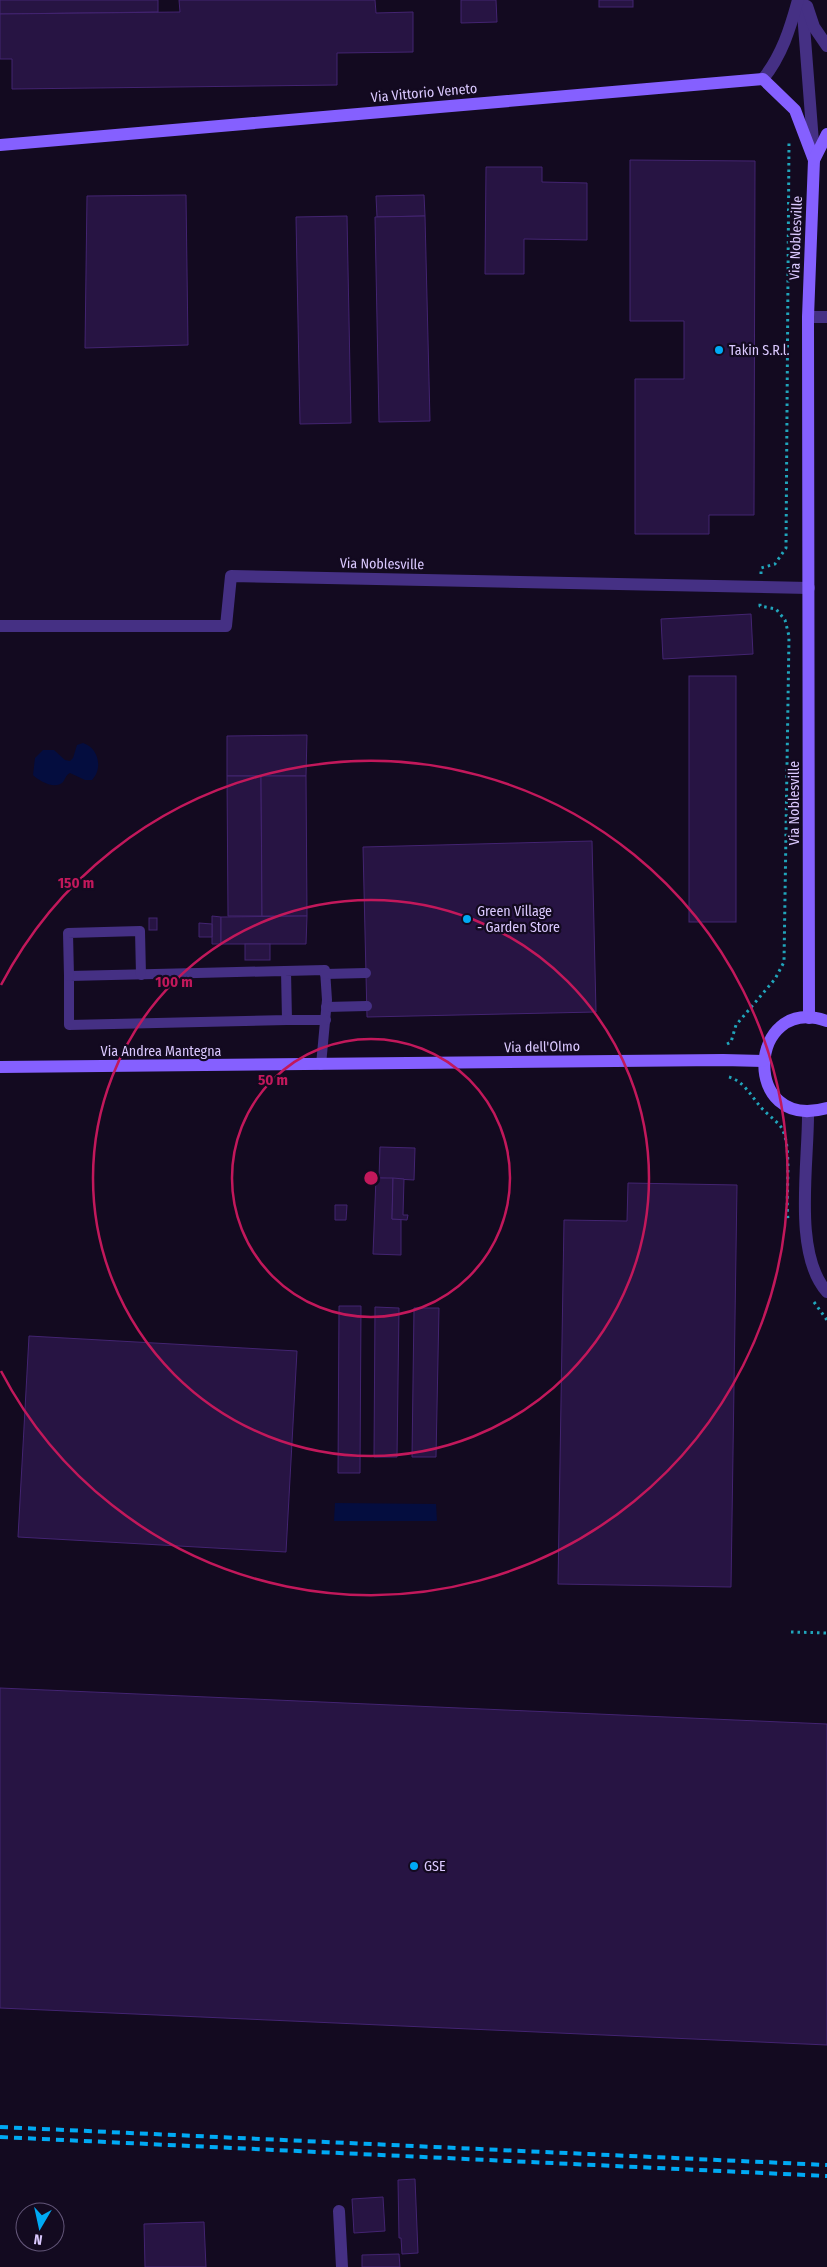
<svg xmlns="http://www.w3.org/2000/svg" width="827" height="2267" font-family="'Fira Sans Condensed',sans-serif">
	<rect width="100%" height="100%" fill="#130a20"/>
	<g fill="#040d3f">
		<path d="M83,743C99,748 103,769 92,780H85L70,773C65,776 66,778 63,782C55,790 39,781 33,775L35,758L43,750H54L65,760L70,761L73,758L77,745Z"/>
		<polygon points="335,1503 436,1504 437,1521 334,1521"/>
	</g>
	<g fill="#271443" stroke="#432471">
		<polygon points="0,0 158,0 158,12 0,14"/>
		<polygon points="179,0 375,0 376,13 413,12 413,52 337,53 337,85 12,89 12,59 0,59 0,14 180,12"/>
		<polygon points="461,0 496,0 497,22 461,23"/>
		<rect x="599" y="0" width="34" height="7"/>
		<polygon points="630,160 755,161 754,515 709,515 709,534 635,534 635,379 684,379 684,321 630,321"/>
		<polygon points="486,167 542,167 542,182 587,183 587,240 524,239 524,274 485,274"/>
		<polygon points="186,195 188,345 85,348 87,196"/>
		<polygon points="424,195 425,216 377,217 376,196"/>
		<polygon points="347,216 351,423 300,424 296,217"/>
		<polygon points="425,216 430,421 379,422 375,217"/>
		<polygon points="751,614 753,654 663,659 661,619"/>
		<rect x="689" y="676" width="47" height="246"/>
		<polygon points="307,735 306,776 227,776 227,736"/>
		<polygon points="227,776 261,776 262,916 228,916"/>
		<polygon points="261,776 306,776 307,916 262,916"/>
		<polygon points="592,841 596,1012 367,1017 363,847"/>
		<polygon points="212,916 221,917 221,944 212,944"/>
		<polygon points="307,916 306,944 221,944 221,917"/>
		<rect x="149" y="918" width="8" height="12"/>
		<polygon points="199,923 212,924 212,937 199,937"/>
		<rect x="245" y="944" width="25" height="16"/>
		<polygon points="380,1147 415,1148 414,1180 379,1178"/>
		<polygon points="376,1178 393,1178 392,1219 401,1219 401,1255 373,1254"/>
		<polygon points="393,1178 404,1179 403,1215 408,1215 407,1220 392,1219"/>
		<polygon points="628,1183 737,1185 731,1587 558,1584 564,1220 627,1221"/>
		<polygon points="335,1205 347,1205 346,1220 335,1220"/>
		<polygon points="339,1306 361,1306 360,1473 338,1473"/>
		<polygon points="375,1307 399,1308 397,1457 374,1457"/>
		<polygon points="414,1308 439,1308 436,1457 412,1457"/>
		<polygon points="29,1336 297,1351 286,1552 18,1537"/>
		<polygon points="0,1688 827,1724 827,2045 0,2008"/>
		<polygon points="415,2179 418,2253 402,2254 401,2238 399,2238 398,2180"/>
		<polygon points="383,2197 385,2231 354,2233 352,2199"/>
		<polygon points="204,2222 206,2267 145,2267 144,2224"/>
		<polygon points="399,2254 400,2267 362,2267 362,2255"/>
	</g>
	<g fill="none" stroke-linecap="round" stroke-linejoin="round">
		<g stroke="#21a5bb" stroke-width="3" stroke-dasharray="2.5 4" stroke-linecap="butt">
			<polyline points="761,574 761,568 775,564 786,548 789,141"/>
			<polyline points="727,1044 731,1042 736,1025 775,979 784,962 789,636 785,620 776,609 760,606 760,602"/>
			<path d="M729,1077C743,1081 750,1094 759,1105C765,1113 775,1119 781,1127C793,1145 785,1195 788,1219"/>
			<polyline points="814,1302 827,1320"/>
			<polyline points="791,1632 827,1633"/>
		</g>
		<g stroke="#453084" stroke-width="10">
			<path d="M286,971L287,1020L69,1025V976C154,974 240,972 325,970L327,1000L321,1065"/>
			<polyline points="325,974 366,973"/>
			<polyline points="69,976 68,933 140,931 141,975"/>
			<polyline points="326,1007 367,1006"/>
			<polyline points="287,1020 326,1020"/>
		</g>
		<g stroke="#453084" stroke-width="12">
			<polyline points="808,317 827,317"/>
			<polyline points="0,626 226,626 231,576 809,588"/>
			<path d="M808,1111C809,1161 792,1253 827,1292"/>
			<polyline points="339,2211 342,2267"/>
		</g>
		<g stroke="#453084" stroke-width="12">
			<polyline points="802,0 814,155"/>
			<polyline points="807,6 814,27 827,46"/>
			<path d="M763,79C782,55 790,29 798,0"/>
		</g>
		<g stroke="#8560ff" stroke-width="12">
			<polyline points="0,145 763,79 795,110 814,160 808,317 809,1018"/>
			<polyline points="814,160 827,134"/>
			<path d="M827,1021C747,993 740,1133 827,1108"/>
			<polyline points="0,1067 723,1060 763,1061"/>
		</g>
		<g stroke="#00aaf4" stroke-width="4" stroke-dasharray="8 6" stroke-linecap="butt">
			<polyline points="0,2127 827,2165"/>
			<polyline points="0,2137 827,2176"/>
		</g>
	</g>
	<g fill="none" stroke="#c2185b" stroke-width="2.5">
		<circle cx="371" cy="1178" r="139"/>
		<circle cx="371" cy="1178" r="278"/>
		<path d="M1 985A417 417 0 1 1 1 1371"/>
	</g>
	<g fill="#00aaf4" stroke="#130a20" stroke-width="2">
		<circle cx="719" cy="350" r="5"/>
		<circle cx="467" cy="919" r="5"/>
		<circle cx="414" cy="1866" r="5"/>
	</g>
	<g text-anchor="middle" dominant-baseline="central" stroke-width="4.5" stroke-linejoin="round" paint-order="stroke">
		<g font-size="14" fill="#dbc9ff" stroke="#130a20">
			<text transform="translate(424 93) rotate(-5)">Via Vittorio Veneto</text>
			<text transform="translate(796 238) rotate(-88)">Via Noblesville</text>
			<text transform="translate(382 564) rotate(1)">Via Noblesville</text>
			<text transform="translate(794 803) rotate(-90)">Via Noblesville</text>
			<text transform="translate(542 1047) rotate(-1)">Via dell'Olmo</text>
			<text x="161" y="1051">Via Andrea Mantegna</text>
		</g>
		<g font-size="14" fill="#dbc9ff" stroke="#130a20" text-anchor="start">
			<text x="729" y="350">Takin S.R.l.</text>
			<text x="477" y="911">Green Village<tspan x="477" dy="16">- Garden Store</tspan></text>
			<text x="424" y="1866">GSE</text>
		</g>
	</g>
	<circle cx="371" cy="1178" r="8" fill="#c2185b" stroke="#130a20" stroke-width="2.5"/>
	<g font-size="15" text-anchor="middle" font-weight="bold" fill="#c2185b" stroke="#130a20" stroke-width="4.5" stroke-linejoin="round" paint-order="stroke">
		<text x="76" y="888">150 m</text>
		<text x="174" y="987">100 m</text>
		<text x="273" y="1085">50 m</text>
	</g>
	<g transform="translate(40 2227) rotate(189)"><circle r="24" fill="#130a20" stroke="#635679"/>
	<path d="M0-4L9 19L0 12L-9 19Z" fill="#00aaf4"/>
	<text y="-8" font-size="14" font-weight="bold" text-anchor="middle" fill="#dbc9ff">N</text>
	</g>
</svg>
